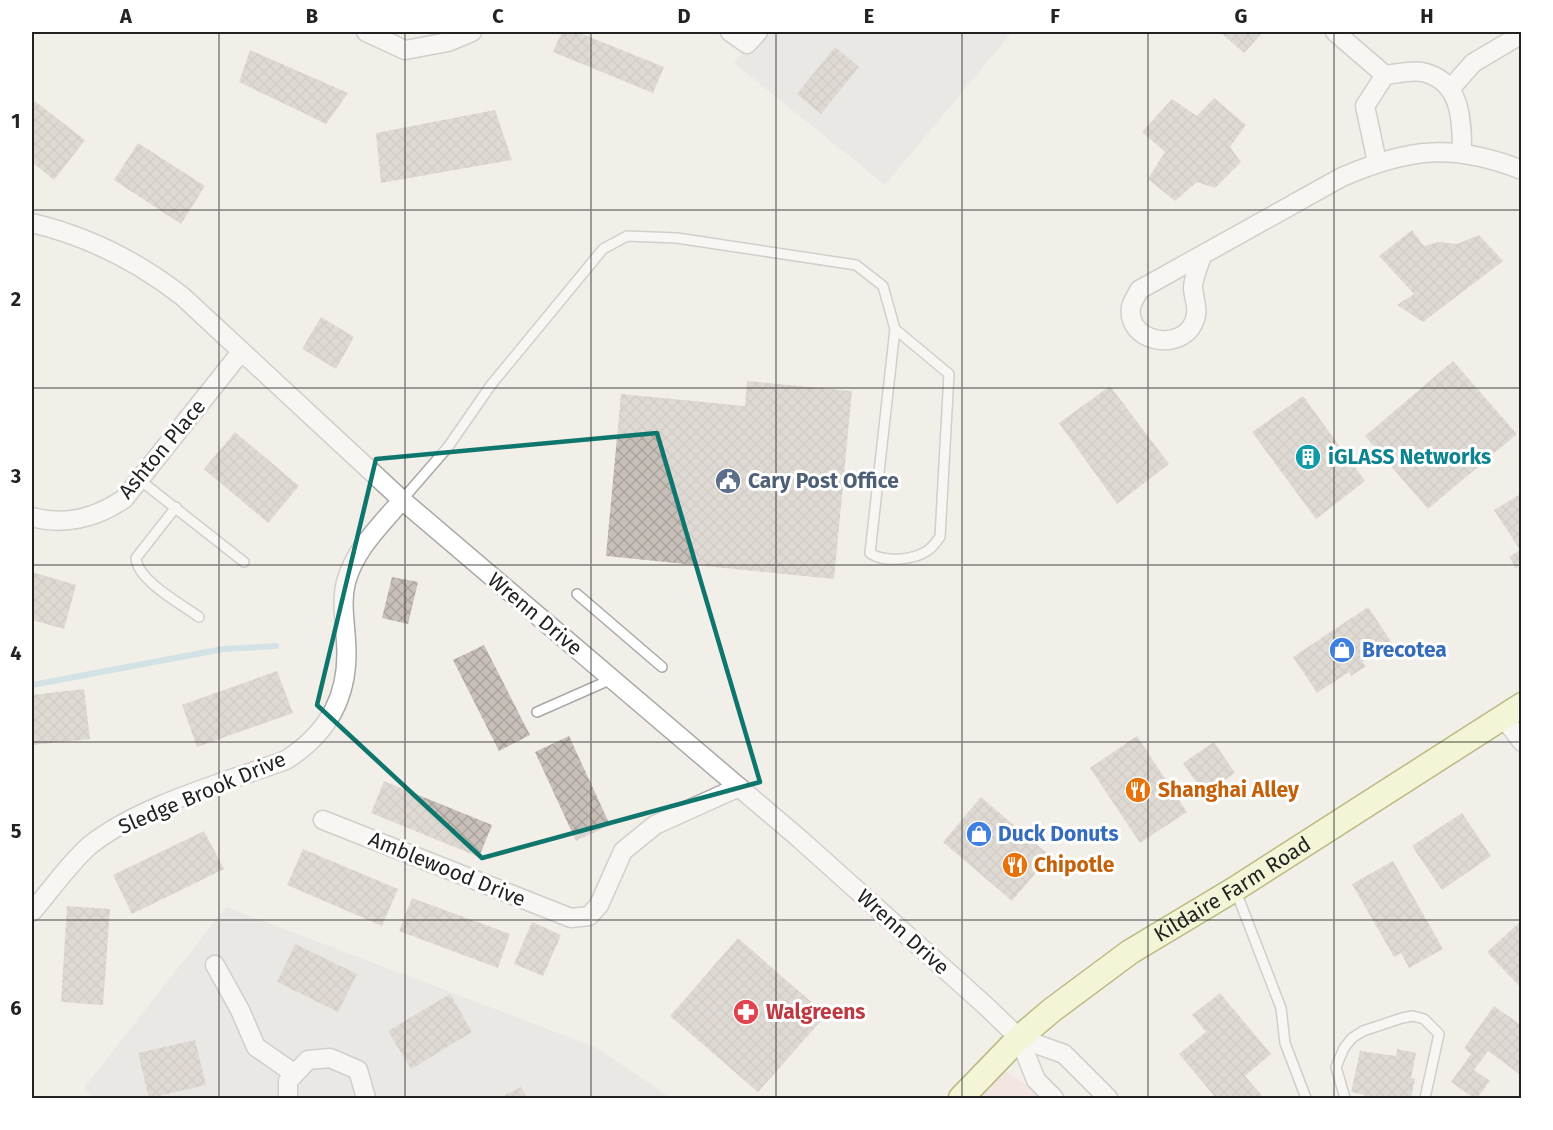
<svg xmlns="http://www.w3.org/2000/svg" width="1553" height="1130" font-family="'Fira Sans',sans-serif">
	<defs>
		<pattern id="building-cross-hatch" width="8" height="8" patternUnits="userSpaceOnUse" patternTransform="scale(1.5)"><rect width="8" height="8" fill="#c7bfb8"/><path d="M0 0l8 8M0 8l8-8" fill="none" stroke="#aba49e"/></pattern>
	</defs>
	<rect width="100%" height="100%" fill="#f2efe9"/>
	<g fill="#e0dfdf">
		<polygon points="762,32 1012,32 885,185 734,63"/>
		<polygon points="226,907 595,1047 671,1098 92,1098 84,1088"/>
	</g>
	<polygon fill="#f2dad9" points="993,1063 1042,1095 1045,1098 961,1098"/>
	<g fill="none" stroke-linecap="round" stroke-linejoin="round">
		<polyline stroke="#aad3df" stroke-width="6" points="32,685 223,649 276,646"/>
	</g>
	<g fill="url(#building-cross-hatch)">
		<polygon points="562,32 577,32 664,67 653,93 553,52"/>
		<polygon points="1220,32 1263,32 1244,53"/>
		<polygon points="835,47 859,67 821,114 797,94"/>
		<polygon points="250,50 348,93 326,124 239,82"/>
		<polygon points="1214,98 1246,125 1230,147 1241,162 1215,188 1197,182 1175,201 1148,179 1165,152 1142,132 1172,99 1197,116"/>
		<polygon points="32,99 85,140 54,180 32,162"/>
		<polygon points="495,110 512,160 381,183 376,133"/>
		<polygon points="138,143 205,186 181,224 114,180"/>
		<polygon points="1412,230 1424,246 1439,242 1457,244 1479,235 1503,261 1423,322 1397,305 1414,294 1379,256"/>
		<polygon points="321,317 354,337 336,369 302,349"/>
		<polygon points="1453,361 1517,434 1428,509 1365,436"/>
		<polygon points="747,381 852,391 834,579 606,556 621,394 745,406"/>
		<polygon points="1110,386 1169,464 1117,504 1059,423"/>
		<polygon points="1303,396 1365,481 1316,519 1252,432"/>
		<polygon points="235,432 299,486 268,523 204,469"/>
		<polygon points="1522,493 1522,564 1516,568 1509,557 1520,550 1494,510"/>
		<polygon points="32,572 76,585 64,629 32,620"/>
		<polygon points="392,577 418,582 408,624 382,618"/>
		<polygon points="1368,607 1392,643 1362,662 1366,666 1351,676 1349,672 1317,693 1293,657"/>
		<polygon points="484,645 530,735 499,751 453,660"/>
		<polygon points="277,671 293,713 197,747 182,705"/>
		<polygon points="84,689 90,739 32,745 32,695"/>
		<polygon points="569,736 610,825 576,841 535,752"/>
		<polygon points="1137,736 1187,812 1140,843 1090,768"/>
		<polygon points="1214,742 1235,773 1204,794 1183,763"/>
		<polygon points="384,781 492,825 479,857 371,813"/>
		<polygon points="981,797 1050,856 1012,901 943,842"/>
		<polygon points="1462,813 1491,856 1442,890 1412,846"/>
		<polygon points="204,831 224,869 132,914 113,875"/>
		<polygon points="303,849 398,889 382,926 287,885"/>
		<polygon points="1393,861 1443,949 1409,968 1401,953 1394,957 1352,884"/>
		<polygon points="412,898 510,934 498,968 399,931"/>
		<polygon points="67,906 110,909 103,1005 61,1002"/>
		<polygon points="1522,920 1522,989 1487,952"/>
		<polygon points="532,922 561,935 543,976 514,964"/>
		<polygon points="738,938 818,1008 820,1022 758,1092 670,1016"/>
		<polygon points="295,944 357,974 338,1012 277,982"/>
		<polygon points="1220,993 1271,1054 1245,1076 1264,1098 1216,1098 1179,1054 1206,1032 1192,1015"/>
		<polygon points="450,994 472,1032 411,1069 388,1031"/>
		<polygon points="1494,1006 1522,1026 1522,1076 1488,1051 1474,1070 1490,1081 1477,1098 1474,1098 1451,1082 1471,1054 1464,1048"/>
		<polygon points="195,1040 206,1085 149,1098 138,1053"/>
		<polygon points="1397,1049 1416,1053 1411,1078 1415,1079 1411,1098 1364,1098 1365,1095 1351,1092 1360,1051 1396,1056"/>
		<polygon points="521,1087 527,1098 499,1098"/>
	</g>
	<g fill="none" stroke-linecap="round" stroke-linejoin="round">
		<g stroke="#a9a9a9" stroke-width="12">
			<g id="service">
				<polyline points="141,481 244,562"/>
				<path d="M402,500L448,447L491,385L603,249L627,236L677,238L856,265L883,286L895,329L949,374L940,537C936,542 932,548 927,551C913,560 884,563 870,553L895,329"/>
				<path d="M176,507L136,558C137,580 181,604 199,617"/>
				<polyline points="577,594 662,667"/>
				<polyline points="537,712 612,679"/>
				<polyline points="1235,889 1281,1008 1285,1043 1306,1098"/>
				<polyline points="1345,1098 1336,1067 1344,1048 1352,1038 1363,1031 1402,1018 1413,1016 1424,1019 1439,1034 1425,1098"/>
			</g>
		</g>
		<g stroke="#a9a9a9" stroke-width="21">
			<g id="minor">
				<polyline points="366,32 405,50 448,42 472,32"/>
				<polyline points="730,32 747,44 758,32"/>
				<polyline points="1335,32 1385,75"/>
				<polyline points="1451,88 1473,63 1522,34"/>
				<path d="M1377,162L1365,106L1385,75C1396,74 1411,70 1422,72C1461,80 1462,119 1462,152"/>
				<path d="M32,223C87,236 137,261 182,296L402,500L801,840L987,1007L1019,1038L1036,1080L1054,1098"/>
				<path d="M1202,256C1199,265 1193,278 1193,288C1194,301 1200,311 1193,324C1179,352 1126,342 1131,307C1132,302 1137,295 1139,290L1342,177C1409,148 1453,143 1522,170"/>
				<path d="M32,517C64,526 96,518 124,499L241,352"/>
				<polyline points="1503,717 1522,742"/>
				<polyline points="323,820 571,918 589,916 599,905 623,851 655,825 739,787"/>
				<path d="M32,912C50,891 68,865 89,846C138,806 226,782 286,760C330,732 350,694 346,641C345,621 341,602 346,582C355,549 380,526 402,500"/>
				<polyline points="215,965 240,1010 256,1047 295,1074"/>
				<polyline points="1019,1038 1064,1054 1108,1098"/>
				<polyline points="288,1098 288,1081 308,1060 330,1058 358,1070 366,1098"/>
			</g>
		</g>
		<g stroke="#707d05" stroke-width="27">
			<g id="secondary">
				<path id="s1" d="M961,1098L1019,1038L1052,1010L1130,952L1235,889L1522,705"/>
			</g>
		</g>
		<use href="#service" stroke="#fff" stroke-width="9"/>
		<use href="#minor" stroke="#fff" stroke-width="18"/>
		<use href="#secondary" stroke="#f7fabf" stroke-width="24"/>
	</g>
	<path d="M0 0H1553V1130H0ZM657,433L760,782L482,858L317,705L376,459Z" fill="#f2efe9" fill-opacity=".55" fill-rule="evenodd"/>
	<path fill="none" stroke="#0f766e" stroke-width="4.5" stroke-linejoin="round" d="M657,433L760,782L482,858L317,705L376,459Z"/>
	<path fill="none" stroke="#222" stroke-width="1.5" stroke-opacity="0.55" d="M219,32V1098M405,32V1098M591,32V1098M776,32V1098M962,32V1098M1148,32V1098M1334,32V1098M32,210H1522M32,388H1522M32,565H1522M32,742H1522M32,920H1522"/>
	<defs>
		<g id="building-disc" transform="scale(1.35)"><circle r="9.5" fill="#0f9aa8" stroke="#fff"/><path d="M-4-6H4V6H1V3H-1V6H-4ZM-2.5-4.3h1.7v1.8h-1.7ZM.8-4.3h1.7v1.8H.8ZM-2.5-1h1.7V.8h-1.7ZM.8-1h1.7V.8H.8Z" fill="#fff"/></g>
		<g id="civic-disc" transform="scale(1.35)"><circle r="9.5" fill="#5c6f8a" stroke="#fff"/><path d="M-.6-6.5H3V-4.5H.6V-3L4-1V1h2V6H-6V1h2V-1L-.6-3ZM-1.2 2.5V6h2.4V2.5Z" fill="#fff"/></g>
		<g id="shop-disc" transform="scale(1.35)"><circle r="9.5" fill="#3f7fe0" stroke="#fff"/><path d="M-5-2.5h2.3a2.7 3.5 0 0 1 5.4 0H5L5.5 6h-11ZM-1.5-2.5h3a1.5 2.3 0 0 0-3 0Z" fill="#fff"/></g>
		<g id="restaurant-disc" transform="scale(1.35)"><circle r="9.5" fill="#e8710a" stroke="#fff"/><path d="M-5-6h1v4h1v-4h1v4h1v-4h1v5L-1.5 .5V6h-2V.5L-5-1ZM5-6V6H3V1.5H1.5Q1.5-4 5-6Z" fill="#fff"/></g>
		<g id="pharmacy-disc" transform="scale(1.35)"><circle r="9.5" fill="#e0444e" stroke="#fff"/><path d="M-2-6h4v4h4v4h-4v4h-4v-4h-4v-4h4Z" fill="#fff"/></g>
	</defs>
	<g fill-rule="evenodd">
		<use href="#building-disc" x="1308" y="457"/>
		<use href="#civic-disc" x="728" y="481"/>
		<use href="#shop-disc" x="1342" y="650"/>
		<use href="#restaurant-disc" x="1138" y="790"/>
		<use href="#shop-disc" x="979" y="834"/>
		<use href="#restaurant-disc" x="1015" y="865"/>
		<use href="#pharmacy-disc" x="746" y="1012"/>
	</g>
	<g text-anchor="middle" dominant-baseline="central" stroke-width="6" stroke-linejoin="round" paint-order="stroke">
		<g font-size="21" fill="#222" stroke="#fff">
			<text transform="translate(162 449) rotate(-50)">Ashton Place</text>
			<text transform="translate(535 614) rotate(40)">Wrenn Drive</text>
			<text transform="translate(202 793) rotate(-23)">Sledge Brook Drive</text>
			<text transform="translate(447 869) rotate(22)">Amblewood Drive</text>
			<text stroke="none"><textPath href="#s1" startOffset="344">Kildaire Farm Road</textPath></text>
			<text transform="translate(903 932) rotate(42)">Wrenn Drive</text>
		</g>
		<g font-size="21" font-weight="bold" fill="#0d838f" stroke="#fff" text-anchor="start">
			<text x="1328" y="457">iGLASS Networks</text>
		</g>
		<g font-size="21" font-weight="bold" fill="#4e5e75" stroke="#fff" text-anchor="start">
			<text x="748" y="481">Cary Post Office</text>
		</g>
		<g font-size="21" font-weight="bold" fill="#366cbe" stroke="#fff" text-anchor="start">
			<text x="1362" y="650">Brecotea</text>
			<text x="998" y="834">Duck Donuts</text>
		</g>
		<g font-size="21" font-weight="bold" fill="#c56008" stroke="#fff" text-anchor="start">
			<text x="1158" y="790">Shanghai Alley</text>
			<text x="1034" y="865">Chipotle</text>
		</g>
		<g font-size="21" font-weight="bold" fill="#be3a42" stroke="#fff" text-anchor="start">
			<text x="766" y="1012">Walgreens</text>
		</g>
	</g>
	<rect width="1553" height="1130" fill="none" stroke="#ffffff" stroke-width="66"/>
	<rect x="33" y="33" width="1487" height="1064" fill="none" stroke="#222" stroke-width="2"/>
	<g font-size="20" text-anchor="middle" font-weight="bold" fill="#222">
		<text x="126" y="23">A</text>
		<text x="312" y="23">B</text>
		<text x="498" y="23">C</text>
		<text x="684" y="23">D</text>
		<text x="869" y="23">E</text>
		<text x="1055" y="23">F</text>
		<text x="1241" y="23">G</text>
		<text x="1427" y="23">H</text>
		<text x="16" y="128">1</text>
		<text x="16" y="306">2</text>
		<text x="16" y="483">3</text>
		<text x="16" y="660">4</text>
		<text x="16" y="838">5</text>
		<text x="16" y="1015">6</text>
	</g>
</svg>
